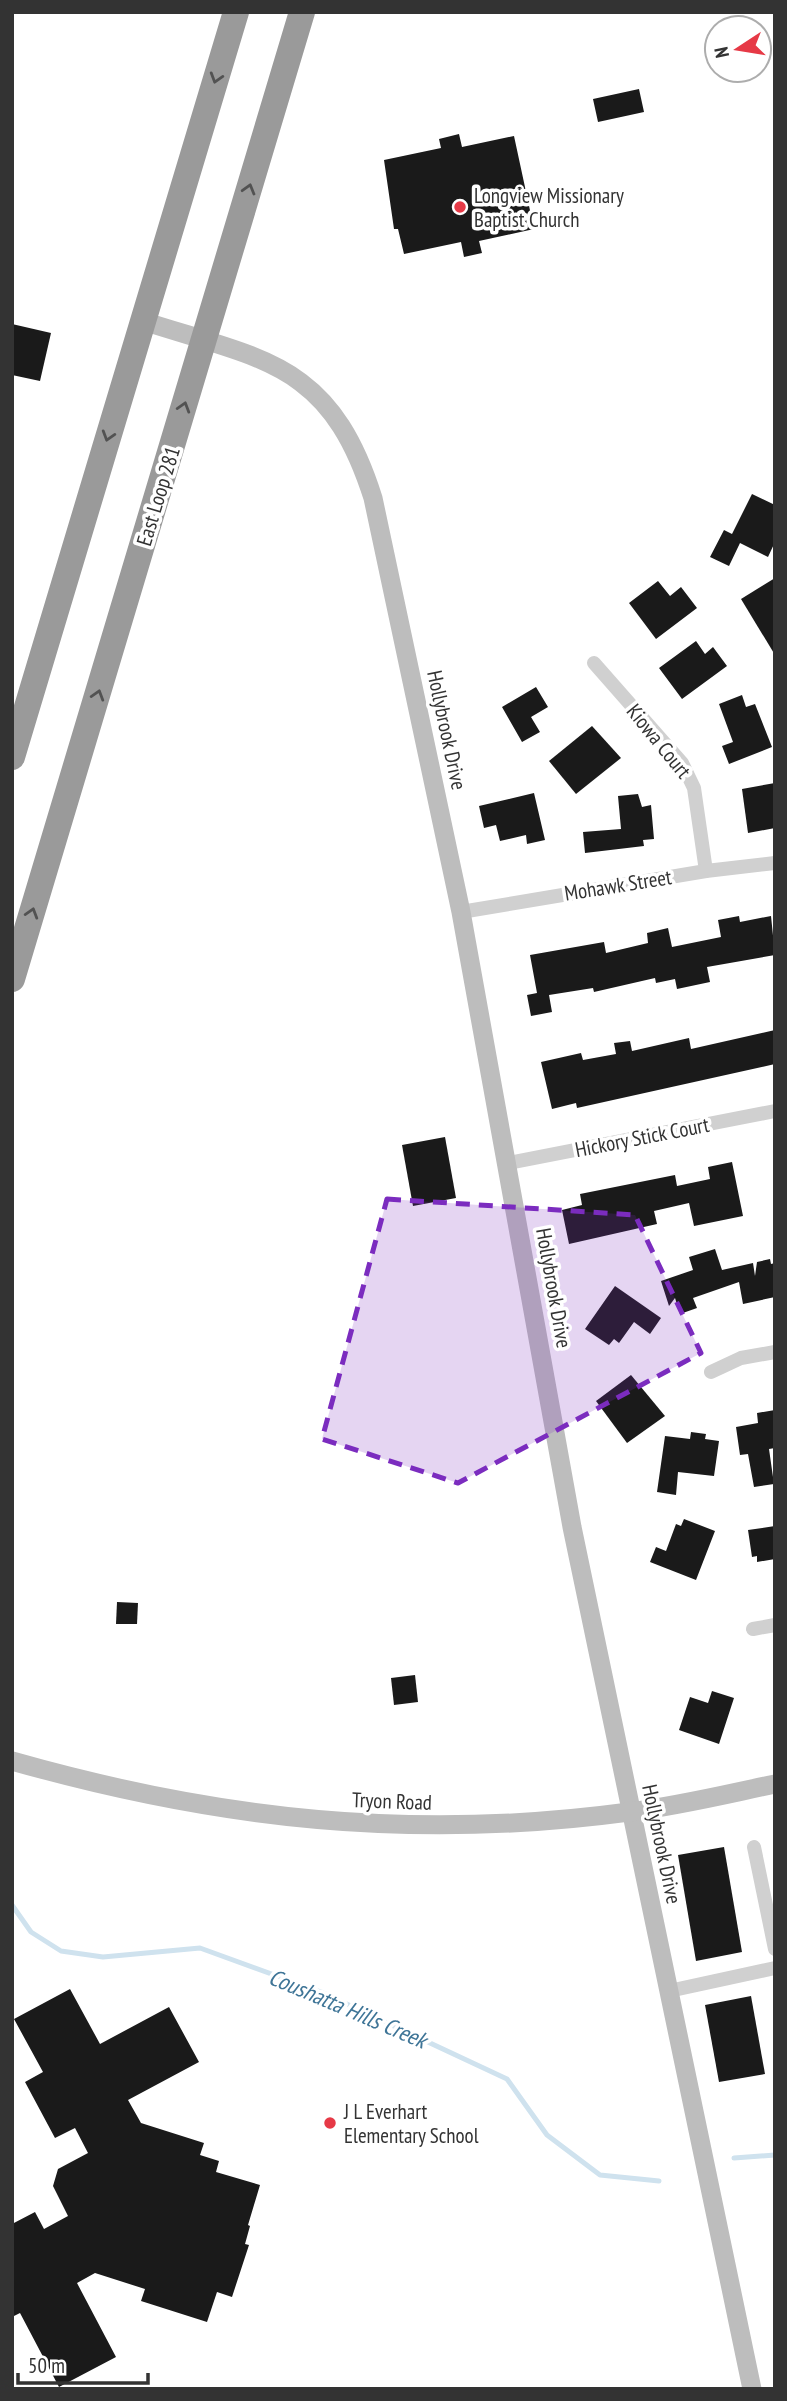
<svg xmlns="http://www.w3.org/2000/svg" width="787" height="2401" font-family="'PT Sans Narrow',sans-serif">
	<rect width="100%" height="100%" fill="#fff"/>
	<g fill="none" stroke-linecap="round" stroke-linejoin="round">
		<g stroke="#cfe2ee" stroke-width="5">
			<polyline points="12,1905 31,1932 61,1951 103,1957 200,1948 321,1992 507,2079 547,2135 600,2175 659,2181"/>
			<polyline points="734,2158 775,2155"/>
		</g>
	</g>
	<g fill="#1a1a1a">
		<polygon points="639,89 644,112 598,122 593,99"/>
		<polygon points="459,134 462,147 514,136 534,229 479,241 482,253 464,257 461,242 404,254 398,229 394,229 384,160 441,148 439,139"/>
		<polygon points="12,324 51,333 40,381 12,375"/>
		<polygon points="752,494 775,505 775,542 768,557 740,543 729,566 710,557 724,530 732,534"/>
		<polygon points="775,578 775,655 741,599"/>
		<polygon points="658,581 670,596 681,587 697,608 656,639 629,603"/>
		<polygon points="696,641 705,654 713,647 727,666 682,699 659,668"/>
		<polygon points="536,687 548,707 531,717 540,732 522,742 502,707"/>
		<polygon points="742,695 746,707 755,704 772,747 729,764 722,746 733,742 719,704"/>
		<polygon points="592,726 621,758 576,794 549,761"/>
		<polygon points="775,783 775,828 748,833 742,789"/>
		<polygon points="534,793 545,840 527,844 526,835 500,841 496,825 484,828 479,806"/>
		<polygon points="638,794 642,807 651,805 654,839 643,840 644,846 585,853 583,832 621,829 618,796"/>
		<polygon points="739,916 740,922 771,916 775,955 707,967 710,982 677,989 675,979 656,983 655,978 594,992 593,988 549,995 552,1012 531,1016 527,995 537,993 530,955 604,942 606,953 648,943 647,933 668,928 672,947 721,937 718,920"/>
		<polygon points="775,1030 775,1064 577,1108 576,1103 552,1109 541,1062 581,1053 583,1060 616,1054 614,1043 630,1041 632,1051 689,1038 691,1049"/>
		<polygon points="445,1137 456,1198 413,1206 402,1145"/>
		<polygon points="732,1162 743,1216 694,1226 689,1203 654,1211 657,1224 569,1244 562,1210 582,1205 580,1194 675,1175 677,1186 710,1179 708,1167"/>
		<polygon points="715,1249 722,1270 753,1263 755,1276 757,1262 770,1259 771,1264 775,1263 775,1297 743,1304 739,1282 693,1298 697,1308 680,1314 675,1298 669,1306 661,1281 693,1270 689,1257"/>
		<polygon points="615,1286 661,1318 650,1334 634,1322 619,1343 614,1339 609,1345 585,1329"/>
		<polygon points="631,1375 665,1416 627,1443 596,1401"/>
		<polygon points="775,1410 775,1448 769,1449 774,1484 754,1487 748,1454 740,1455 736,1427 758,1423 757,1413"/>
		<polygon points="691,1432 706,1434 705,1439 719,1441 714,1476 678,1472 676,1495 657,1492 665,1436 690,1439"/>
		<polygon points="684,1519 715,1531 696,1580 650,1562 656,1547 666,1551 676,1524 681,1526"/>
		<polygon points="775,1526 775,1559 757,1562 757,1556 752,1557 748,1530"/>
		<polygon points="117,1602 138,1603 137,1624 116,1624"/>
		<polygon points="415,1675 418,1702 394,1705 391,1678"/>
		<polygon points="712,1691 734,1698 719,1744 679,1730 690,1697 708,1703"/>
		<polygon points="724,1847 742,1952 696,1961 678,1855"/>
		<polygon points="70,1989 100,2044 169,2007 199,2062 128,2100 141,2123 204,2143 200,2155 219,2161 216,2172 260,2185 248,2225 250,2226 245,2244 249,2245 232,2297 217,2292 207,2322 141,2301 145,2289 95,2273 77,2283 116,2357 59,2387 20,2313 12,2317 12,2224 35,2212 44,2229 68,2216 53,2186 58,2169 88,2153 75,2128 55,2138 25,2082 43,2072 14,2019"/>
		<polygon points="751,1996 765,2074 719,2082 705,2005"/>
	</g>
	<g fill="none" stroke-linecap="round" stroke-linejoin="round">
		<g stroke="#d0d0d0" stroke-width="14">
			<polyline points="594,663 682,763 694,788 706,871"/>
			<polyline points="461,912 706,871 775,863"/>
			<polyline points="509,1163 775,1111"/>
			<polyline points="711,1372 741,1358 775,1352"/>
			<polyline points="753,1629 775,1625"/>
			<polyline points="754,1847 775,1949"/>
			<polyline points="669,1991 775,1968"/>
		</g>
		<g stroke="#bdbdbd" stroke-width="19">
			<path d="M143,321C264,360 330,362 373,498L461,912L572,1527L752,2389"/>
			<path d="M12,1761C220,1820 414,1841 629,1812C678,1806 727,1794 775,1784"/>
		</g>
		<g stroke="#9a9a9a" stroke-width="26">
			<polyline points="12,757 236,12"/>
			<polyline points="12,979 302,12"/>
		</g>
	</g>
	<defs><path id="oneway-chevron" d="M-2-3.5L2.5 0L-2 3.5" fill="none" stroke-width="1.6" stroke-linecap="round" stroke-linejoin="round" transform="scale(1.75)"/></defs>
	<g stroke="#525252">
		<use href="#oneway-chevron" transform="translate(216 78) rotate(107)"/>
		<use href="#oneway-chevron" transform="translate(249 189) rotate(-74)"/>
		<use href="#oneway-chevron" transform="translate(184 407) rotate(-73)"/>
		<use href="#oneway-chevron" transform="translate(108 436) rotate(107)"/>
		<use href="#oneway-chevron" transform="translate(98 695) rotate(-73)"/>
		<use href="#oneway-chevron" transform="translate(32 913) rotate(-73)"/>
	</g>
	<path fill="#7b2cbf" fill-opacity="0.2" stroke="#7b2cbf" stroke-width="5" stroke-dasharray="14 9" stroke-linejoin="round" d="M387,1199L635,1215L701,1353L458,1483L322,1439Z"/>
	<g fill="#e63946" stroke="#fff" stroke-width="2.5">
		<circle cx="460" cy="207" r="7"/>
		<circle cx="330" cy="2123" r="7"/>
	</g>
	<g text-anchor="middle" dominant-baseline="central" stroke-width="7" stroke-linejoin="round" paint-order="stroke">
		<g font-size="21" fill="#333" stroke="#fff" text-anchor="start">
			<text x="474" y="195">Longview Missionary<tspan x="474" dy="24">Baptist Church</tspan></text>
			<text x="344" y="2111">J L Everhart<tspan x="344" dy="24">Elementary School</tspan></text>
		</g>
		<g font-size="21" fill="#333" stroke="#fff">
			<text transform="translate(158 496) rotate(-73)">East Loop 281</text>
			<text transform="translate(447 730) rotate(78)">Hollybrook Drive</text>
			<text transform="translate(659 741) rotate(51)">Kiowa Court</text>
			<text transform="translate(618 885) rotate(-9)">Mohawk Street</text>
			<text transform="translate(642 1137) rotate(-11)">Hickory Stick Court</text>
			<text transform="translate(554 1288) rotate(80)">Hollybrook Drive</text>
			<text transform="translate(392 1801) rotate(2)">Tryon Road</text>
			<text transform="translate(662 1844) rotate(78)">Hollybrook Drive</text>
		</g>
		<g font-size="23" font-style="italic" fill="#3f7597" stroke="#fff">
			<text transform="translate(348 2008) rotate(23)">Coushatta Hills Creek</text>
		</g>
	</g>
	<rect width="787" height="2401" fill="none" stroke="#333333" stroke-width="28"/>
	<g transform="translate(738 49) rotate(258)"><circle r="33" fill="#ffffff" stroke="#adadad" stroke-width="2"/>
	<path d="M0-5L12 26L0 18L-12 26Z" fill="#e63946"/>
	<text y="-10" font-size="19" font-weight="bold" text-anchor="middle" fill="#333333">N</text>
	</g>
	<path d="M18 2373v10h130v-10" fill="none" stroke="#333333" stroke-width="3.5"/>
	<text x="28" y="2373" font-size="21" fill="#333333" stroke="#ffffff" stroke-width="5" paint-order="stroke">50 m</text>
</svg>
